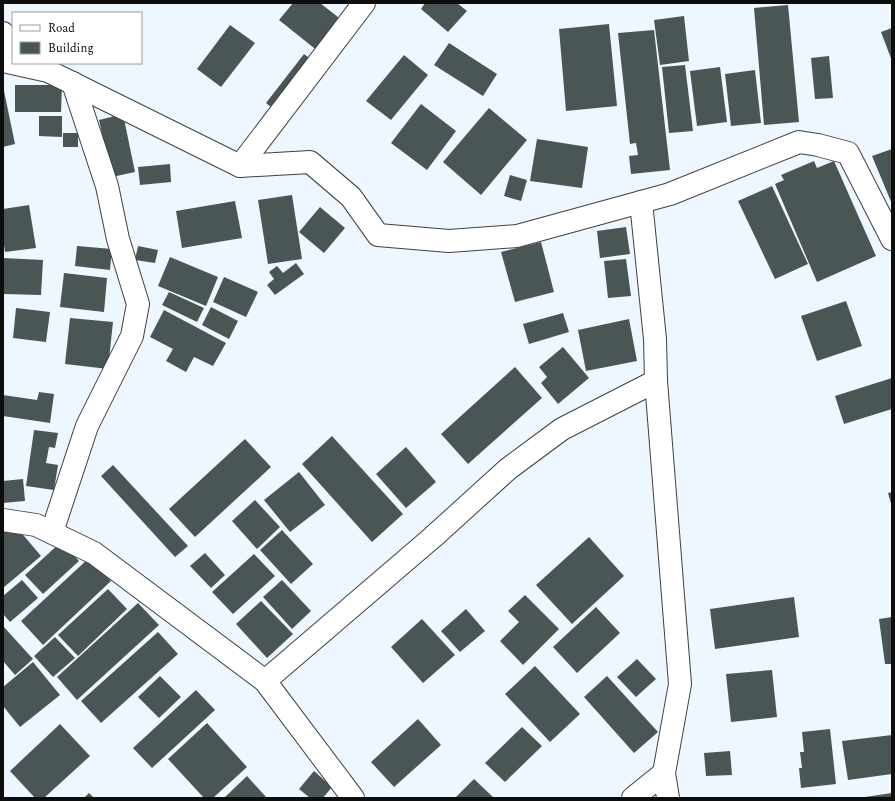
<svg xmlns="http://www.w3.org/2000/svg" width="895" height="801" font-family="Spectral,serif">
	<rect width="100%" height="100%" fill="#eef7ff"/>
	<g fill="#4a5656">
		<polygon points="293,3 320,3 343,21 319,52 279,20"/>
		<polygon points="425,3 457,3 467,11 448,32 421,9"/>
		<polygon points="788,5 799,122 764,125 754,8"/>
		<polygon points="684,16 689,61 660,65 654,20"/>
		<polygon points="609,24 617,106 566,111 559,29"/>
		<polygon points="230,25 255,43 221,87 197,69"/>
		<polygon points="892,28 892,61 881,32"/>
		<polygon points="654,30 670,170 631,174 629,156 638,155 636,143 630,144 618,33"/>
		<polygon points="449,43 497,74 483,96 434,65"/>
		<polygon points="304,54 317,64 278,113 266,103"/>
		<polygon points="404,55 428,75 391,120 366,101"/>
		<polygon points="829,56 833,98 815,99 811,58"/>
		<polygon points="685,65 693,131 669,133 662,67"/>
		<polygon points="720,67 727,122 697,126 690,71"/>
		<polygon points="755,70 761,123 731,126 725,74"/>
		<polygon points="15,85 62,85 61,112 15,112"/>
		<polygon points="3,86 15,144 3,147"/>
		<polygon points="421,104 456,131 427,170 391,143"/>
		<polygon points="489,108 527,140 481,195 443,162"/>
		<polygon points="123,114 135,172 112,177 99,120"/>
		<polygon points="39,116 62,116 62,137 39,136"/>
		<rect x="63" y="133" width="15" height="14"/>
		<polygon points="537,139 588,147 582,188 530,181"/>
		<polygon points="892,149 892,204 872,156"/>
		<polygon points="814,161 817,168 834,161 876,256 817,282 775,184 784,180 781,175"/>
		<polygon points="170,164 171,182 140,185 138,167"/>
		<polygon points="510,175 527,180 521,201 504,196"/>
		<polygon points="772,186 808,264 775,279 738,201"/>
		<polygon points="292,195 302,259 268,264 258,200"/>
		<polygon points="235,201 242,238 182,248 176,211"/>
		<polygon points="29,205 36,248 5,252 3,238 3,209"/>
		<polygon points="320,207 345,228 324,253 299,232"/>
		<polygon points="626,227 630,254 600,258 597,231"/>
		<polygon points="541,242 554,292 515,302 501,252"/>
		<polygon points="77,246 112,249 110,270 75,266"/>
		<polygon points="138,246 158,250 155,263 135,260"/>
		<polygon points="170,257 218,277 206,306 158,286"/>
		<polygon points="3,258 43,260 41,295 3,294"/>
		<polygon points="626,259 631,296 608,298 604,261"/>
		<polygon points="296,263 304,274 275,295 267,285 274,279 269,272 277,266 283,273"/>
		<polygon points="64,273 107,278 104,312 60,307"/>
		<polygon points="224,277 258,292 246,317 213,302"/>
		<polygon points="169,292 204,308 197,322 162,305"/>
		<polygon points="846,301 862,346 817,361 801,316"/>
		<polygon points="211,307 238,321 229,339 202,325"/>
		<polygon points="16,308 50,312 46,342 13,338"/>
		<polygon points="164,310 226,343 213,366 194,357 186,372 166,361 173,349 150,337"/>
		<polygon points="563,313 569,332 529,344 523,324"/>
		<polygon points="70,318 113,322 108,369 65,364"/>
		<polygon points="629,319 637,361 586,371 578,330"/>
		<polygon points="563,347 589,378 558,404 541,383 547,377 539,367"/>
		<polygon points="515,367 542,398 468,464 441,434"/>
		<polygon points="892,378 892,409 844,424 835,396"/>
		<polygon points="39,392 54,394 50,423 3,416 3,395 37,400"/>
		<polygon points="34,430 58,433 55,448 49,447 46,463 58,465 54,490 26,486"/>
		<polygon points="332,436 403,514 372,542 302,464"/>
		<polygon points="245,439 271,467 195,537 169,509"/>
		<polygon points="406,447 436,482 406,508 376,474"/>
		<polygon points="113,465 188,546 175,557 101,476"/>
		<polygon points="299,472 325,505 290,532 264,500"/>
		<polygon points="23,479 25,501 3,503 3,481"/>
		<polygon points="892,492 892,507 888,493"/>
		<polygon points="255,500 280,527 257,549 232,521"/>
		<polygon points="13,523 41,556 3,588 3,531"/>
		<polygon points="282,530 313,564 291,584 260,550"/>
		<polygon points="589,537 624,576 572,624 536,585"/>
		<polygon points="61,542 79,561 43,594 25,575"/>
		<polygon points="205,553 225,575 211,588 190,566"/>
		<polygon points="254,554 275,576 233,614 212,592"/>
		<polygon points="89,558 111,581 43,645 21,621"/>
		<polygon points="22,580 38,598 10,622 3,614 3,596"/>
		<polygon points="282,580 311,611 292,629 263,597"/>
		<polygon points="108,589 127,609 78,656 58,635"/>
		<polygon points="525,595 559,629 523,665 500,641 519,622 508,611"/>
		<polygon points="794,597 799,637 715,649 710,609"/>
		<polygon points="261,601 293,634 267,658 236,624"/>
		<polygon points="138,603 159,625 77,700 57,677"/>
		<polygon points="596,607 620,633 577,673 553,647"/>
		<polygon points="466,609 485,631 460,652 441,631"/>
		<polygon points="892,617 892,664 885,664 879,619"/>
		<polygon points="422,619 455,655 423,683 391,647"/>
		<polygon points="3,626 33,659 15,675 3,661"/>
		<polygon points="158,632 178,654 101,723 81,701"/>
		<polygon points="55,637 75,658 53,677 34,656"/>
		<polygon points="637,659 656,679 636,697 617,677"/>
		<polygon points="33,662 60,695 20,727 3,706 3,687"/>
		<polygon points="535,666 580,714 550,742 505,694"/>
		<polygon points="772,670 777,717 731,722 726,674"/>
		<polygon points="160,676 181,697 159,718 138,697"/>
		<polygon points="607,676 658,732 634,753 584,697"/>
		<polygon points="196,690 215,710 152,768 133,748"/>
		<polygon points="418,719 441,745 394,787 371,762"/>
		<polygon points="207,723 247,767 213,798 204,798 168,759"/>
		<polygon points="60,724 90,756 44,798 35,798 10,771"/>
		<polygon points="522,727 542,746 505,782 485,763"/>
		<polygon points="830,729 836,784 801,788 799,768 802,768 800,752 804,752 802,732"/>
		<polygon points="892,735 892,774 848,780 842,741"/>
		<polygon points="730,751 732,775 706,776 704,753"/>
		<polygon points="314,771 332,787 323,798 310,798 299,789"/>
		<polygon points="247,776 267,798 224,798"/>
		<polygon points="474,779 494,798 455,798"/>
		<polygon points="89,793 94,798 84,798"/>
		<polygon points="892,793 892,798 865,798 865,797"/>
	</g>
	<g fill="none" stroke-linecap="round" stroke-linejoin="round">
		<g stroke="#404040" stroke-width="24">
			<g id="minor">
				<polyline points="3,33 4,61"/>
				<polyline points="3,61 48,71 240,166 310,162 351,197 378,235 449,241 517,236 670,194 799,142 818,145 848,153 892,239"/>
				<polyline points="240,166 364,3"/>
				<polyline points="641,202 655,339 656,381 680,684 664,773 668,798"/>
				<polyline points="3,520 36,525 94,553 265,681 353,798"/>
				<polyline points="52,532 87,426 132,336 138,304 118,239 107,186 73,83"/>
				<polyline points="265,681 433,537 508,469 562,429 656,381"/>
				<polyline points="633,798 664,773"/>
			</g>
		</g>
		<use href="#minor" stroke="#fff" stroke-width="22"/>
	</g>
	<rect width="895" height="801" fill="none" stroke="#0d0d0d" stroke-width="8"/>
	<rect x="12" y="12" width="130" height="52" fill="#ffffff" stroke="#9e9e9e"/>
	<rect x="20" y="25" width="20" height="6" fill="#ffffff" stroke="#9e9e9e"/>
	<text x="48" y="32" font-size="12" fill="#0d0d0d">Road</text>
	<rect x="20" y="42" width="20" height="12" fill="#4a5656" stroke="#9e9e9e"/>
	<text x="48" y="52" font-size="12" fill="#0d0d0d">Building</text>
</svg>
